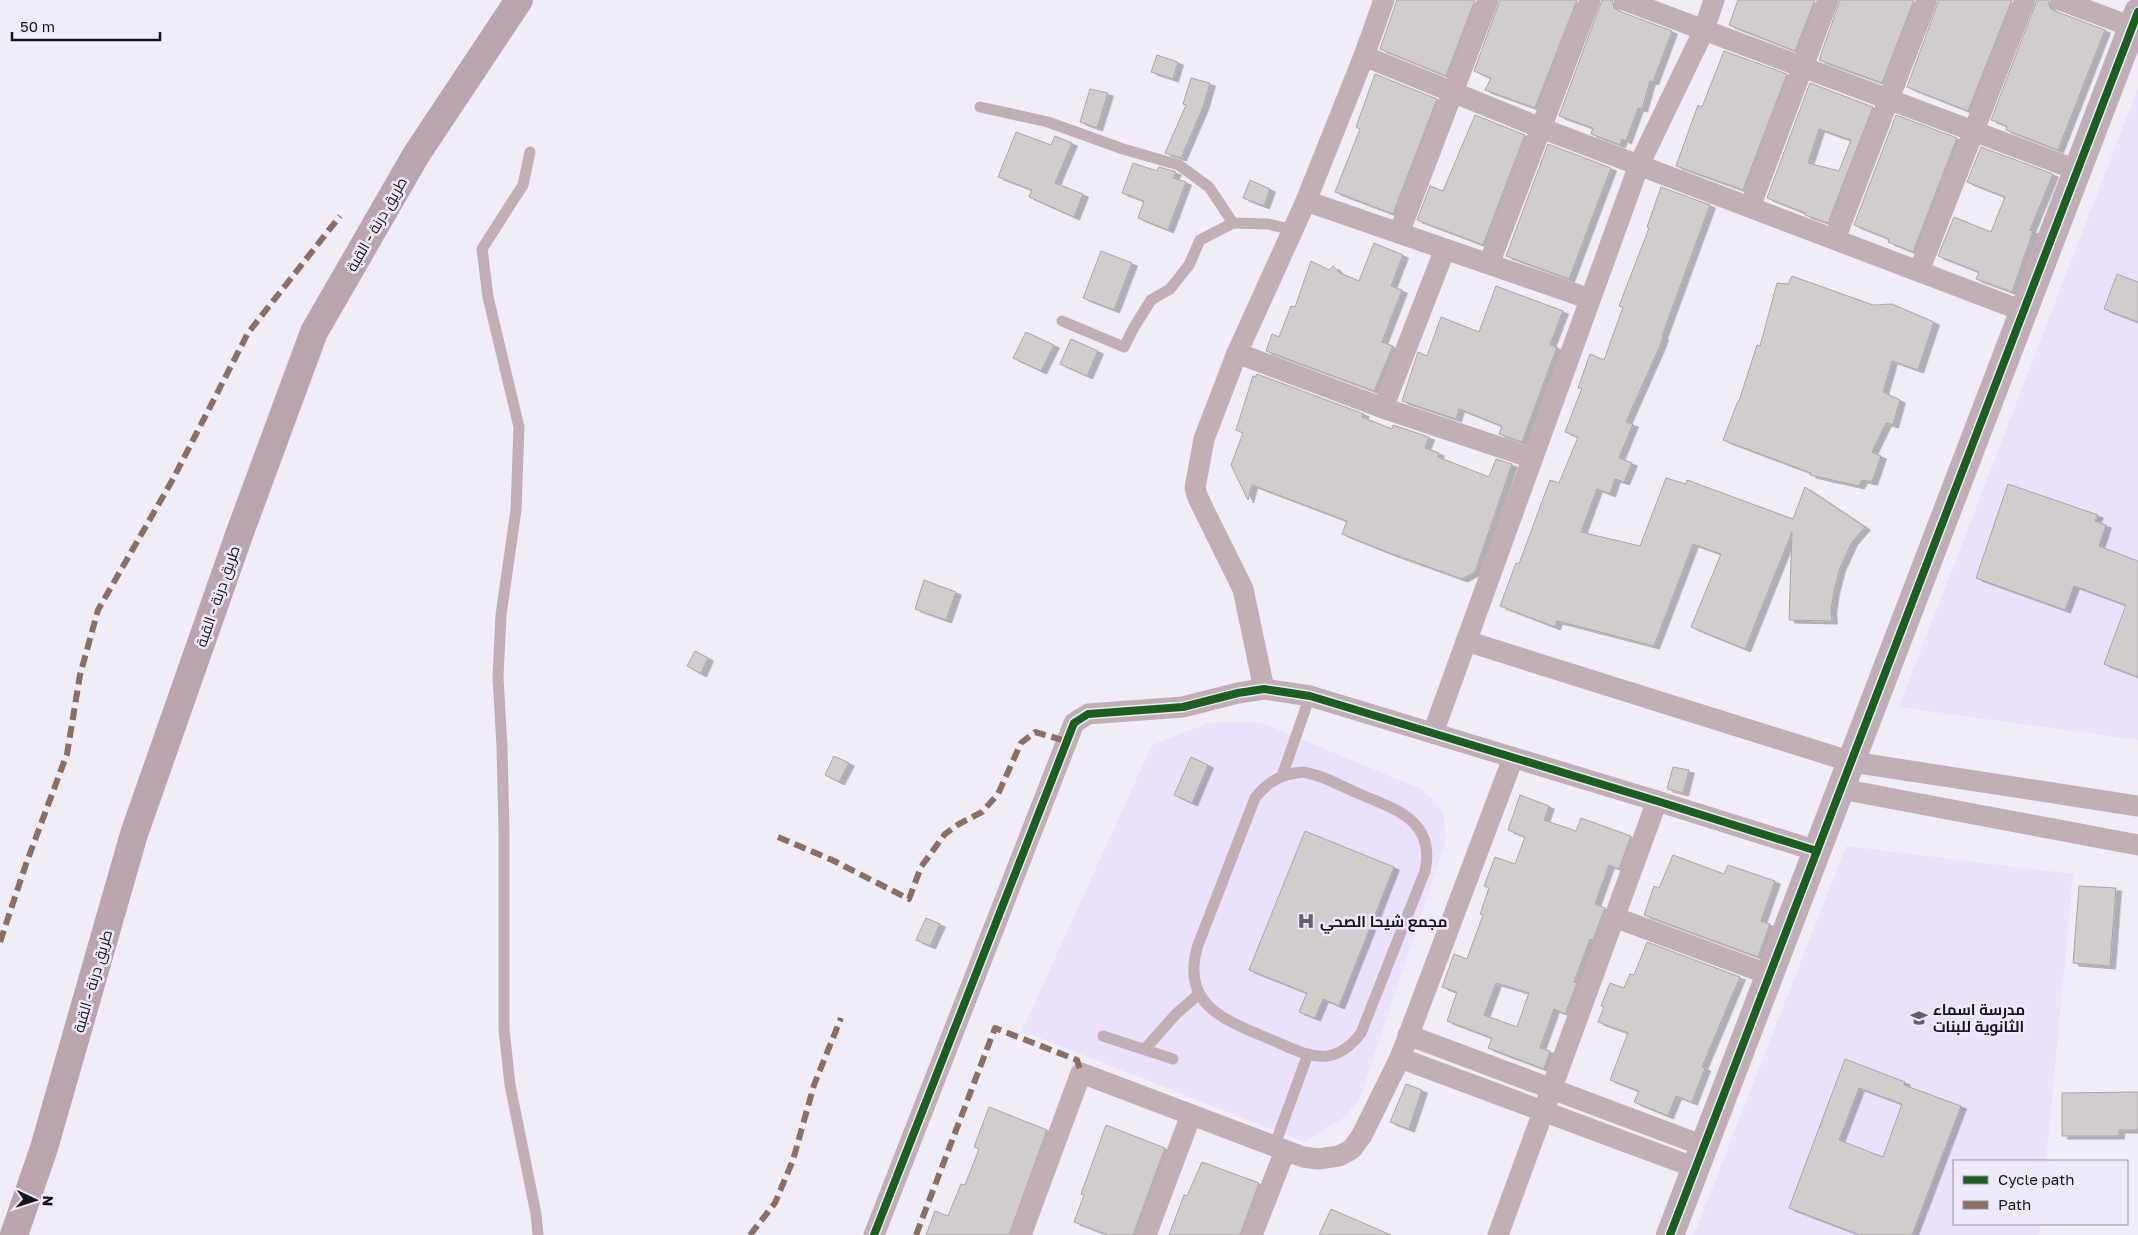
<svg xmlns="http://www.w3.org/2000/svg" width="2138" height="1235" font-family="'Golos Text',Cairo,sans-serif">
	<defs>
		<filter id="shadow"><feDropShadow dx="5.5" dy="3" stdDeviation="0" flood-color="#0004"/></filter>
	</defs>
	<rect width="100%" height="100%" fill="#f0edf7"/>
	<g fill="#e9e2fa">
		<polygon points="2138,88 2138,740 1899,707"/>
		<polygon points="1211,722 1260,722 1421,789 1436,802 1444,815 1445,843 1360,1098 1345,1117 1304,1142 1022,1031 1152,745"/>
		<polygon points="1846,846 2073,874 2046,1161 1954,1161 1954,1224 2040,1224 2039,1235 1694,1235"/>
	</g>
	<g fill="#d2cdcd" stroke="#aaa5a5" fill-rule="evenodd" filter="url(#shadow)">
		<polygon points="1397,0 1475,0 1446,76 1380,49"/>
		<polygon points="1500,0 1577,0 1535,108 1485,90 1491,78 1474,71"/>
		<polygon points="1602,0 1612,0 1614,8 1619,11 1672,31 1653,82 1650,81 1642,109 1638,108 1626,141 1622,139 1620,145 1591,134 1593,128 1559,116"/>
		<polygon points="1738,0 1815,0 1795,51 1729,25"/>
		<polygon points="1840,0 1914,0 1882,83 1819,60"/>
		<polygon points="1939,0 2012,0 1968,111 1907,87"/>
		<polygon points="2037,0 2048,0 2050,8 2055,11 2105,30 2058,150 2006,130 2007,126 1991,120"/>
		<polygon points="1724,51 1787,74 1743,190 1676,166 1698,105 1702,107"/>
		<polygon points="1157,55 1178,62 1173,79 1151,72"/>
		<polygon points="1375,74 1437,99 1393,214 1335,192 1360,129 1356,127"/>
		<polygon points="1191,78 1210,83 1203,107 1181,158 1165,153 1186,105 1183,104"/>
		<path d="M1810,83L1873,107L1828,223L1805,215V213L1767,198ZM1819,129L1851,140L1839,171L1808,163Z"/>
		<polygon points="1090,89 1108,93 1097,128 1080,122"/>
		<polygon points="1475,115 1525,135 1483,245 1417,220 1430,186 1443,191"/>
		<polygon points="1896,115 1957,138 1913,252 1888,242 1889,239 1854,225"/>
		<polygon points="1016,132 1051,145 1055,136 1072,143 1055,183 1083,194 1074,217 1029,197 1032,190 998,177"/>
		<polygon points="1548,144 1611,168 1569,279 1506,256"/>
		<polygon points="1981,147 2053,174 2030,230 2033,231 2012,292 1976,279 1979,272 1938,256 1954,217 1991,232 2005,197 1967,182"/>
		<polygon points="1133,163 1157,171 1159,167 1176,172 1173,178 1186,182 1168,230 1138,218 1144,201 1122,193"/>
		<polygon points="1250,180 1270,189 1264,206 1243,198"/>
		<polygon points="1661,187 1710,205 1662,336 1663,337 1659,348 1626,422 1633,424 1619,458 1632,463 1624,482 1615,479 1610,494 1597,489 1581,532 1640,546 1666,478 1686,484 1687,480 1793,519 1805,487 1865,527 1852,542 1840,568 1834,591 1831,610 1832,621 1789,620 1792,532 1745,649 1691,627 1721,554 1693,544 1654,646 1557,621 1555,627 1500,606 1516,563 1519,564 1550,480 1559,483 1578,437 1565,432 1582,388 1578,388 1590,354 1604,360 1623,307 1619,306 1649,228 1647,227"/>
		<polygon points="1374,243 1403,255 1391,286 1402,290 1382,342 1393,346 1374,391 1266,351 1272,334 1279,337 1291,306 1295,307 1311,261 1329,270 1333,266 1340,273 1359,281"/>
		<polygon points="1101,251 1132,263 1114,310 1083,298"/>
		<polygon points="2117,274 2138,282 2138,322 2104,309"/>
		<polygon points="1792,276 1873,305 1892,304 1934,322 1918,370 1892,361 1883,392 1900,400 1893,425 1886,423 1872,452 1881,456 1872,482 1862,480 1859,486 1810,475 1811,473 1723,440 1738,401 1739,401 1757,345 1760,346 1777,283 1788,284"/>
		<polygon points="1496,286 1563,311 1550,345 1557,347 1522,442 1499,434 1502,426 1459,409 1456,419 1402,401 1418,352 1427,356 1441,317 1479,332"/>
		<polygon points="1026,332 1054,345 1041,371 1013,358"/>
		<polygon points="1071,339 1098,351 1087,376 1060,364"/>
		<polygon points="1257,374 1364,414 1362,417 1392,429 1393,425 1429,437 1425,448 1439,453 1438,457 1489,477 1496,459 1512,464 1475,572 1462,579 1387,552 1342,534 1347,521 1252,485 1248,500 1231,465 1243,433 1236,430 1253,376 1255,377"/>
		<polygon points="2008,484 2098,515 2095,521 2106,525 2099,546 2138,561 2138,677 2104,664 2126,605 2074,586 2065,610 1976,578"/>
		<polygon points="924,580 956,592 946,620 915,609"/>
		<polygon points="695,651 708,658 701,674 687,666"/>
		<polygon points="834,756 849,763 839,782 825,775"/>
		<polygon points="1191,757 1208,765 1192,803 1174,795"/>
		<polygon points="1673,767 1689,770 1683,793 1667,789"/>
		<path d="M1520,795L1549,806L1544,820L1576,831L1581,818L1631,836L1619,869L1609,865L1595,904L1605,908L1593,940L1590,939L1574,982L1577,983L1565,1014L1554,1009L1540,1048L1550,1051L1544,1069L1488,1048L1492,1038L1447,1021L1457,992L1442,987L1454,954L1467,959L1483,915L1480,914L1489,888L1484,886L1495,857L1515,864L1525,837L1508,830ZM1496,983L1529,993L1517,1027L1484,1015Z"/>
		<polygon points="1305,831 1394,867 1339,1006 1323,999 1315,1018 1299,1012 1307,993 1249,970"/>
		<polygon points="1673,855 1724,874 1728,865 1775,881 1761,921 1770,924 1758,957 1644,915 1654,886 1659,888"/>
		<polygon points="2079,886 2116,888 2110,966 2073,963"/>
		<polygon points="926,918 940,924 930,946 916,940"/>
		<polygon points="1647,942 1740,977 1702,1067 1705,1068 1692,1102 1676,1096 1668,1116 1634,1102 1639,1091 1610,1080 1628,1033 1598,1022 1604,1007 1601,1006 1610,983 1624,988 1630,974 1634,975"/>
		<path d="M1845,1059L1905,1082L1904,1085L1961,1106L1912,1235H1860L1789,1208ZM1859,1088L1902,1104L1883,1157L1839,1140Z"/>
		<polygon points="1406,1084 1422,1090 1409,1129 1390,1122"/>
		<polygon points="2138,1092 2138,1130 2119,1130 2119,1136 2062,1136 2062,1093"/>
		<polygon points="989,1107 1047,1130 1009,1235 926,1235 935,1211 948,1216 961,1184 965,1185 979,1149 974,1147"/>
		<polygon points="1106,1125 1165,1148 1133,1235 1108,1235 1074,1222 1084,1195 1081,1194"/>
		<polygon points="1202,1162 1259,1183 1240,1235 1169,1235 1184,1195 1187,1196"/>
		<polygon points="1331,1209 1391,1235 1319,1235"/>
	</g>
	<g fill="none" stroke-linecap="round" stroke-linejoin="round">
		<g stroke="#c2afb6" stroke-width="11">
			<polyline points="980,107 1048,122 1123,149 1179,165 1209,187 1233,223"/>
			<polyline points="530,152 523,185 482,249 488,297 519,427 516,510 501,615 498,677 502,747 504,831 504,1029 510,1085 536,1214 538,1235"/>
			<polyline points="1062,321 1124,347 1133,329 1151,300 1170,289 1189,265 1200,240 1233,223 1268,224 1293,230"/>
			<path d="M1303,772C1322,775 1339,785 1357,793C1395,809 1436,820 1425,871L1361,1033C1352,1045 1342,1054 1327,1056C1308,1058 1289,1047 1272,1040C1227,1021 1179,1006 1198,945L1255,798C1268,781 1282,774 1303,772Z"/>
			<polyline points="1282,776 1310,696"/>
			<polyline points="1103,1036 1173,1059"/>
			<polyline points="1145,1049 1175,1015 1199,994"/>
			<polyline points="1274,1147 1308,1054"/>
		</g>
		<g stroke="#c2afb6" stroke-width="21">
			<polyline points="1624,0 2077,170"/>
			<polyline points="2060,0 2132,27"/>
			<polyline points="1364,56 1541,128 2023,311"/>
			<polyline points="1306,201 1590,299"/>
			<polyline points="1750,207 1828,0"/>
			<polyline points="1399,233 1488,0"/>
			<polyline points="1835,239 1927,0"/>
			<polyline points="1489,264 1590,0"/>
			<polyline points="1919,271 2025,0"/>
			<polyline points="1237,353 1383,408 1532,458"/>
			<polyline points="1383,408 1445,249"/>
			<polyline points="1466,641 1852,762 2138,806"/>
			<polyline points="1264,689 1243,589 1198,498 1195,488 1204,439 1237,353 1306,201 1364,56 1384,0"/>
			<polyline points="1433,733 1639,165 1704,30 1714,0"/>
			<polyline points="1841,789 2138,845"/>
			<polyline points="1614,917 1770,975"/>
			<polyline points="1408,1035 1704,1146"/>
			<polyline points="1400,1058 1696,1168"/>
			<polyline points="874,1235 1074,723 1088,714 1183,707 1238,693 1264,689 1310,696 1657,801 1817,851"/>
			<polyline points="1021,1235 1081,1073 1303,1157 1318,1159 1339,1156 1352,1149 1362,1135 1400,1058 1513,758"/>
			<polyline points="1146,1235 1191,1115"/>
			<polyline points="1252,1235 1285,1151"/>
			<polyline points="1498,1235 1657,801"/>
		</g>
		<polyline stroke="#c0aeb6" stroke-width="28" points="1670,1235 2138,12"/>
		<polyline stroke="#baa5ae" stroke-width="28" points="14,1235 44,1148 134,834 239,535 314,332 416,155 519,0"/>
		<g stroke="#8d6e63" stroke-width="6" stroke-dasharray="12 6" stroke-linecap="butt">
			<polyline points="778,837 832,860 909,899 921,867 945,834 959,824 982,812 998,794 1021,743 1035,732 1066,741"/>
			<polyline points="0,942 26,864 67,754 80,675 98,610 173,479 248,333 340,216"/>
			<polyline points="750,1235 775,1203 793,1160 814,1085 841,1018"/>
			<polyline points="916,1235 995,1028 1077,1060 1081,1073"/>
		</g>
		<g stroke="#eee9fb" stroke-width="11">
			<g id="cycleway">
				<polyline points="874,1235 1074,723 1088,714 1183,707 1238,693 1264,689 1310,696 1657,801 1817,851"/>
				<polyline points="1670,1235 2138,12"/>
			</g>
		</g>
		<use href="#cycleway" stroke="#1b5e20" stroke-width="8"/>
	</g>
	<defs>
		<g id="hospital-bare" transform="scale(1.35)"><path d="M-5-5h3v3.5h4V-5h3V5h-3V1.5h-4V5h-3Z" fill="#63606a" stroke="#eee9fb" stroke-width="2.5" paint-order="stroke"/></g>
		<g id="school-bare" transform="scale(1.35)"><path d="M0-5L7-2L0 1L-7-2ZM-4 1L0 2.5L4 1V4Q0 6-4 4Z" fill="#63606a" stroke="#eee9fb" stroke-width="2.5" paint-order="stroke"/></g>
	</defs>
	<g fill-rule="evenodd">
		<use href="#hospital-bare" x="1306" y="921"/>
		<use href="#school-bare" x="1919" y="1018"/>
	</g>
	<g text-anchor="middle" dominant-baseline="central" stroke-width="5" stroke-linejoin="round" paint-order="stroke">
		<g font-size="15" fill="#17141e" stroke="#eee9fb">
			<text transform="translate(376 224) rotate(-60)">طريق درنة - القبة</text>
			<text transform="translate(217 596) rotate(-71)">طريق درنة - القبة</text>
			<text transform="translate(92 981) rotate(-74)">طريق درنة - القبة</text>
		</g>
		<g font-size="15" font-weight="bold" fill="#17141e" stroke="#eee9fb" text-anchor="start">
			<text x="1320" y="921">مجمع شيحا الصحي</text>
			<text x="1933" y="1009">مدرسة اسماء<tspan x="1933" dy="17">الثانوية للبنات</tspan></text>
		</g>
	</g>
	<rect x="1953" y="1160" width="175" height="65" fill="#eee9fb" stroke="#9894a3"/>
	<rect x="1963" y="1176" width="25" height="8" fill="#1b5e20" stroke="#9894a3"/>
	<text x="1998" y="1185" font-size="15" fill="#17141e">Cycle path</text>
	<rect x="1963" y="1201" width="25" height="8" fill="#8d6e63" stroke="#9894a3"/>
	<text x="1998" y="1210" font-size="15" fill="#17141e">Path</text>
	<g transform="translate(35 1200) rotate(94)" stroke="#eee9fb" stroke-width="4" paint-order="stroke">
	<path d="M0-4L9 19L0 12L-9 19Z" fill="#17141e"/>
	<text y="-8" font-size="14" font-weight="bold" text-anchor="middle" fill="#17141e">N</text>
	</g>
	<path d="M12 32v8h148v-8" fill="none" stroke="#17141e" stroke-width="2.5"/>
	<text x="20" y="32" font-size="15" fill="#17141e" stroke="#eee9fb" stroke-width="4" paint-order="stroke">50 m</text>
</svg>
